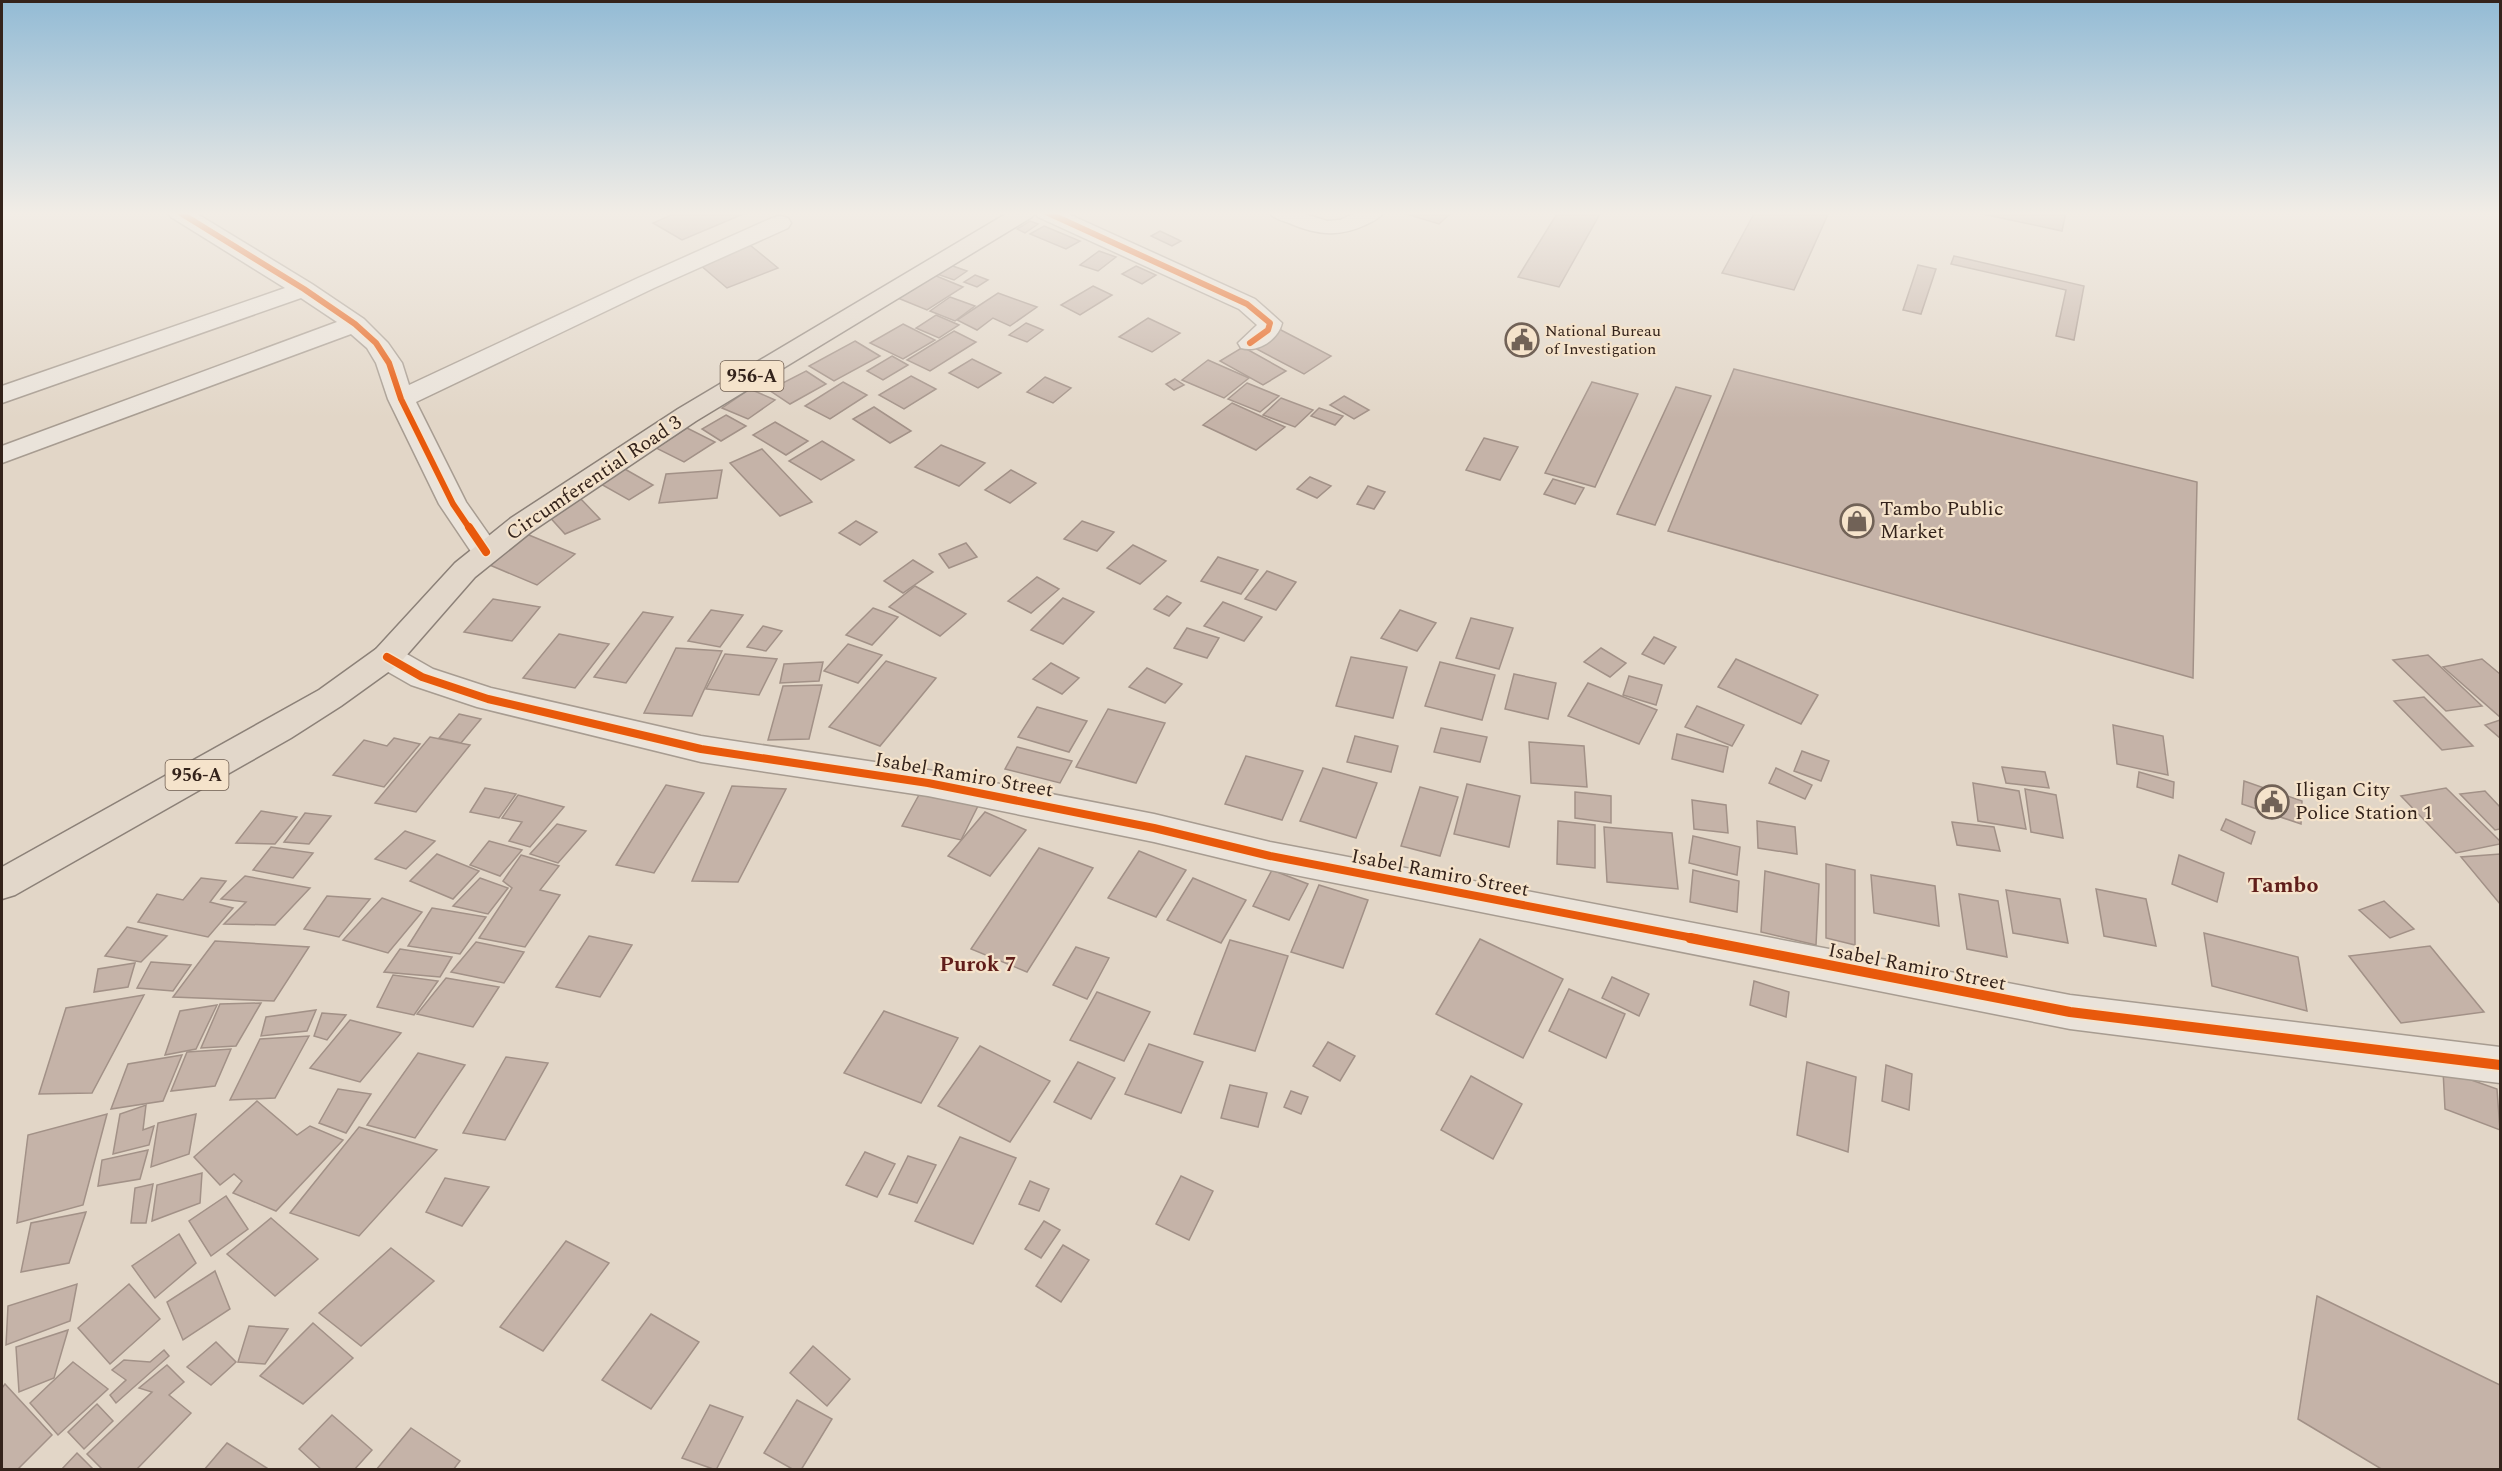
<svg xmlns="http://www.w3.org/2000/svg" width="2502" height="1471" font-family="Spectral,serif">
	<rect width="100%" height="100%" fill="#e2d6c7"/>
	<g fill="#c5b3a8" stroke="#a29187" stroke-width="1.5">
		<polygon points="678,212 748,212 682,240 653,223"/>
		<polygon points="1400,212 1452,212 1439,224"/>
		<polygon points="1558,212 1601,212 1559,287 1518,277"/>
		<polygon points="1755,212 1829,212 1794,290 1722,273"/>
		<polygon points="1973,212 2066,212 2062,231"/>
		<polygon points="1030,221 1038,224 1025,233 1017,229"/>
		<polygon points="1044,226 1080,241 1066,249 1030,234"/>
		<polygon points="1160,231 1181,241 1172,246 1151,236"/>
		<polygon points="750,245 778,268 727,288 699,264"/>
		<polygon points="1099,251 1116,257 1098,271 1080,265"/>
		<polygon points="1954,256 2084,286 2074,340 2056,336 2066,290 1951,264"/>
		<polygon points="950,265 967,271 954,280 937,274"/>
		<polygon points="1918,265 1936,269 1921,314 1903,310"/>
		<polygon points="1136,266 1156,275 1142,284 1122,274"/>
		<polygon points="929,273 963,287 927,310 893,296"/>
		<polygon points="975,275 988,280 977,287 964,282"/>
		<polygon points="1093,286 1112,295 1080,315 1061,305"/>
		<polygon points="998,293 1037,307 1010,326 993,318 977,330 957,320"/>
		<polygon points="950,297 975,306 955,321 930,311"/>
		<polygon points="936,315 959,325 939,338 916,328"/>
		<polygon points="1148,318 1180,333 1152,352 1119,337"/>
		<polygon points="1026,323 1043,330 1027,342 1009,335"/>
		<polygon points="903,324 935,340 903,359 870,343"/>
		<polygon points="1279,329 1331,356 1304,374 1251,346"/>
		<polygon points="954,331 976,342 930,371 907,360"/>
		<polygon points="855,341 880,356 834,381 809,366"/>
		<polygon points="1243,347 1286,371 1263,385 1220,361"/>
		<polygon points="892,356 908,365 883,380 867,371"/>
		<polygon points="972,359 1001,373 978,388 949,373"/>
		<polygon points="1208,360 1249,378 1224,398 1182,380"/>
		<polygon points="1734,369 2197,482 2193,678 1668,531"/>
		<polygon points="806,371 826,384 790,404 769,390"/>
		<polygon points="911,376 936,389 904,409 879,395"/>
		<polygon points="1045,377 1071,388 1053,403 1027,392"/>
		<polygon points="1175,379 1184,385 1174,390 1166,384"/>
		<polygon points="843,382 867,395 830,419 805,406"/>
		<polygon points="1592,382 1638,394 1595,487 1545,473"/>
		<polygon points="1247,383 1279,396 1260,412 1228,399"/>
		<polygon points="1676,387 1711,396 1655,525 1617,514"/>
		<polygon points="750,389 775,400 748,419 722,408"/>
		<polygon points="1344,396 1369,410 1354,419 1330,405"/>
		<polygon points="1281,398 1313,410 1295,427 1263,415"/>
		<polygon points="1232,403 1285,427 1256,450 1203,425"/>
		<polygon points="874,407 911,431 890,443 853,419"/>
		<polygon points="1319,408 1343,416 1335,425 1311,416"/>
		<polygon points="726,415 746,426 721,441 702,429"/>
		<polygon points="775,422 808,441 786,455 753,435"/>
		<polygon points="687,428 715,442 684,462 656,448"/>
		<polygon points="1484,438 1518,447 1500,480 1466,470"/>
		<polygon points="822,441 854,460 821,480 789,461"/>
		<polygon points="941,445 985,463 959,486 915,467"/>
		<polygon points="762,449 812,502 780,516 730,463"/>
		<polygon points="623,468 653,485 629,500 599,483"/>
		<polygon points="722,470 717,498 659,503 666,474"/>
		<polygon points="1011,470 1036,483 1010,503 985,490"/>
		<polygon points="1310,477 1331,486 1317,498 1297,489"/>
		<polygon points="1553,479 1584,488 1575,504 1544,494"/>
		<polygon points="1368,486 1385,492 1374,509 1357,504"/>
		<polygon points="580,498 600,519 565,534 546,513"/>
		<polygon points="856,521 877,532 860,545 839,533"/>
		<polygon points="1082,521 1114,532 1097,551 1064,539"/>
		<polygon points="524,533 575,554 537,585 485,563"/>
		<polygon points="966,543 977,557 949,568 939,554"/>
		<polygon points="1133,545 1166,561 1140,584 1107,568"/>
		<polygon points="1218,557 1258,570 1241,594 1201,581"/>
		<polygon points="913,560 933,572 903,593 884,581"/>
		<polygon points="1267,571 1296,582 1276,610 1245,599"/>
		<polygon points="1037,577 1059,589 1031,613 1008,601"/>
		<polygon points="915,586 966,614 940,636 889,607"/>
		<polygon points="1167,596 1181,603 1169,616 1154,609"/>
		<polygon points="1063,598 1094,612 1063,644 1031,630"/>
		<polygon points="493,599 540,607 512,641 464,632"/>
		<polygon points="1223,602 1262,617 1244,641 1204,626"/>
		<polygon points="873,608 898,617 872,645 846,635"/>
		<polygon points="711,610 743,615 720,647 688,641"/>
		<polygon points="1400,610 1436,623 1417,651 1381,638"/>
		<polygon points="643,612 673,617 626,683 594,677"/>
		<polygon points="1471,618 1513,628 1499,669 1456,658"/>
		<polygon points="763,626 782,631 766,651 747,647"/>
		<polygon points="1187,628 1219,638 1207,658 1174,648"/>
		<polygon points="559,634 609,644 575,688 523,678"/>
		<polygon points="1654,637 1676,647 1664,664 1642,654"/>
		<polygon points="848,644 882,655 858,683 824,671"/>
		<polygon points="676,648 722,651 692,716 644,713"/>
		<polygon points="1601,648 1626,663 1610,677 1584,662"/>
		<polygon points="725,654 777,659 759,695 706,689"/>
		<polygon points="2428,655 2482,706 2446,711 2393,660"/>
		<polygon points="1351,657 1407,667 1393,718 1336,706"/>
		<polygon points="1736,659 1818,695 1801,724 1718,687"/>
		<polygon points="2482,659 2500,674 2500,717 2443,667"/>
		<polygon points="886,661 936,678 880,746 829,727"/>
		<polygon points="823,662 819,681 780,683 784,664"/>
		<polygon points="1440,662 1495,675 1482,720 1425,706"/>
		<polygon points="1051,663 1079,678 1062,694 1033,679"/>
		<polygon points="1147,668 1182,684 1165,703 1129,687"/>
		<polygon points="1514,674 1556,683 1548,719 1505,709"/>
		<polygon points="1629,676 1662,685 1656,705 1623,695"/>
		<polygon points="1588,683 1657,710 1639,744 1568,716"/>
		<polygon points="822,685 809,739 768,740 783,686"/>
		<polygon points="2424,697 2473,746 2442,750 2394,701"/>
		<polygon points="1697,706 1744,725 1732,746 1685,727"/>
		<polygon points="1037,707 1087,721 1069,752 1018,737"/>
		<polygon points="1108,709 1165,723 1136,783 1076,767"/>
		<polygon points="459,714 481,719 461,743 439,738"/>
		<polygon points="2500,720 2500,738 2485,725"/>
		<polygon points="2113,725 2163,736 2168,775 2117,764"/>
		<polygon points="1441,728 1487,737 1480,762 1434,752"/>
		<polygon points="1677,734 1728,747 1723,772 1672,759"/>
		<polygon points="1355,736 1398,746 1391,772 1347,762"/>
		<polygon points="430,737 470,745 416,812 375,803"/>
		<polygon points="394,738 420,744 384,787 333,775 364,740 387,746"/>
		<polygon points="1529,742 1584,746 1587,787 1531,783"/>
		<polygon points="1017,747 1072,761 1060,783 1005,769"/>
		<polygon points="1802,751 1829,761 1821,781 1794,771"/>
		<polygon points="1246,756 1303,771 1282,820 1225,804"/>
		<polygon points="2002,767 2045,772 2049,788 2006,783"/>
		<polygon points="1323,768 1377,783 1356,838 1300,821"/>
		<polygon points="1776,768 1812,785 1805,799 1769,783"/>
		<polygon points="2139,772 2174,782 2173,798 2137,787"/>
		<polygon points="2244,781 2302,801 2301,824 2242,804"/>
		<polygon points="1973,783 2019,791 2026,829 1978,821"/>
		<polygon points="1467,784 1520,796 1509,847 1454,834"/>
		<polygon points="666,785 704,793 654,873 616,865"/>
		<polygon points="732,786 786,789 738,882 692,881"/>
		<polygon points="1420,787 1458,797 1440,856 1401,846"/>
		<polygon points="485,788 516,794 499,818 470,812"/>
		<polygon points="2446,788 2500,841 2500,844 2456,853 2401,796"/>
		<polygon points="2025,789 2056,795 2063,838 2031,832"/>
		<polygon points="2485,791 2500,807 2500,829 2495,830 2460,794"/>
		<polygon points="1575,792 1611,796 1611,823 1575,818"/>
		<polygon points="920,793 978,806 961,840 902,826"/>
		<polygon points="518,795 564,807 530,847 509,841 522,822 502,818"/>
		<polygon points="1692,800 1726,805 1728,833 1694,829"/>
		<polygon points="261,811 297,817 275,844 236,843"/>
		<polygon points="985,812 1026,830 990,876 948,856"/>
		<polygon points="305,813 331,816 309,844 284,842"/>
		<polygon points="2226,819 2255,832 2251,844 2221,830"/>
		<polygon points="1558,821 1595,825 1595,868 1557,864"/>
		<polygon points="1757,821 1795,827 1797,854 1758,848"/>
		<polygon points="1952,822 1994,827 2000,851 1957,845"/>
		<polygon points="557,824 586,831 558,863 530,854"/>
		<polygon points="1604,827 1672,833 1678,889 1607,882"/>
		<polygon points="405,831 435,841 406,869 375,859"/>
		<polygon points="1693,836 1740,847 1737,875 1689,863"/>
		<polygon points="489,841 522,850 500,876 470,865"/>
		<polygon points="271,847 313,853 293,878 253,870"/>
		<polygon points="1039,848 1093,868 1027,972 971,949"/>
		<polygon points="1139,851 1186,870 1156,917 1108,898"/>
		<polygon points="437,854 479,871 453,899 410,881"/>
		<polygon points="2500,854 2500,904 2461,857"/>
		<polygon points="521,855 559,866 540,890 560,895 525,947 479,938 512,888 503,881"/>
		<polygon points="2179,855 2224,873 2217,902 2172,884"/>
		<polygon points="1826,864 1855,870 1855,945 1826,938"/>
		<polygon points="1272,870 1308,884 1289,920 1253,906"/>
		<polygon points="1693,870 1739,881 1737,912 1690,902"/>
		<polygon points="1765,871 1819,884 1816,945 1761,932"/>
		<polygon points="1871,875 1935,886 1939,926 1874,913"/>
		<polygon points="245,876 310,888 275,925 224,924 246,902 221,899"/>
		<polygon points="201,878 226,881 210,902 233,908 208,937 138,922 157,894 183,900"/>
		<polygon points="480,878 508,888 488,914 453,906"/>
		<polygon points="1193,878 1246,900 1221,943 1167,920"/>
		<polygon points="1319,885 1368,900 1343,968 1291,952"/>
		<polygon points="2096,889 2146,899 2156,946 2104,936"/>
		<polygon points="2006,890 2060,899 2068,943 2013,933"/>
		<polygon points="1959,894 1998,901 2007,957 1967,949"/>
		<polygon points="327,896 370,899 339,937 304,929"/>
		<polygon points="382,898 422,912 388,953 343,940"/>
		<polygon points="2384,901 2414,929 2390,938 2359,910"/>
		<polygon points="432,908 486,917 460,954 408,946"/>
		<polygon points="127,927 167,936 141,962 105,956"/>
		<polygon points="2204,933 2298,957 2307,1011 2212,986"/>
		<polygon points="589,936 632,945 600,997 556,987"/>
		<polygon points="1480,939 1563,979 1523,1058 1436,1014"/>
		<polygon points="1230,940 1288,956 1255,1051 1194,1034"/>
		<polygon points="215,941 309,947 274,1001 173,997"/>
		<polygon points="476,942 524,952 504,983 451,972"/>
		<polygon points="2430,946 2484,1012 2401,1023 2349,956"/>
		<polygon points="1076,947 1109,958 1087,999 1053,985"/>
		<polygon points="400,949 452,957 440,977 384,972"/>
		<polygon points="151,962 191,965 173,991 137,988"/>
		<polygon points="135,963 128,987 94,992 98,969"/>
		<polygon points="393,975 438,981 414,1015 377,1007"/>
		<polygon points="1612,977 1649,994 1639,1016 1602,998"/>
		<polygon points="446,978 499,987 473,1027 417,1014"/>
		<polygon points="1754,981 1789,992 1786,1017 1750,1005"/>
		<polygon points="1569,989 1625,1014 1606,1058 1549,1031"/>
		<polygon points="1097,992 1150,1012 1124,1061 1070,1040"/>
		<polygon points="144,995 92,1093 39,1094 66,1008"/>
		<polygon points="261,1003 236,1046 201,1048 220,1004"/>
		<polygon points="217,1005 196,1049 165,1055 180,1011"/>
		<polygon points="316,1010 307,1031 261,1036 266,1017"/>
		<polygon points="884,1011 958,1038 921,1103 844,1073"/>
		<polygon points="322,1013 346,1015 327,1040 314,1036"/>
		<polygon points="350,1020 401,1033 360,1082 310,1068"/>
		<polygon points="309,1036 275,1098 230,1100 260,1039"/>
		<polygon points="1328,1042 1355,1056 1340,1081 1313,1066"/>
		<polygon points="1149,1044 1203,1062 1181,1113 1125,1094"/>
		<polygon points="980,1046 1050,1081 1010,1142 938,1106"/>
		<polygon points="231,1049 215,1086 171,1091 187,1052"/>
		<polygon points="418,1053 465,1065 415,1138 367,1125"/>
		<polygon points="182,1055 163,1101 111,1109 128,1064"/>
		<polygon points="506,1057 548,1063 505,1140 463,1133"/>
		<polygon points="1078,1062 1115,1078 1091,1119 1054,1102"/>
		<polygon points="1807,1062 1856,1077 1848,1152 1797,1135"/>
		<polygon points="1886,1065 1912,1074 1909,1110 1882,1101"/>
		<polygon points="2443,1070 2497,1089 2500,1130 2445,1109"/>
		<polygon points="1471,1076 1522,1104 1493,1159 1441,1130"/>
		<polygon points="1230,1085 1267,1093 1258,1127 1221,1118"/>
		<polygon points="338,1089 371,1094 346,1133 319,1123"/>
		<polygon points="1291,1091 1308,1097 1301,1114 1284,1107"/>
		<polygon points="257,1101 297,1135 310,1126 343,1140 276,1211 233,1193 242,1181 234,1174 220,1185 194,1157"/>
		<polygon points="146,1105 143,1130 154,1126 149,1145 113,1154 120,1114"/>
		<polygon points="107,1114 83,1205 17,1223 28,1135"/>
		<polygon points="196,1114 189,1154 151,1167 158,1123"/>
		<polygon points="359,1127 437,1150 359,1236 290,1213"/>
		<polygon points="960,1137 1016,1158 973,1244 915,1221"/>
		<polygon points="148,1150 140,1179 98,1186 102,1160"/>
		<polygon points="865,1152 895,1164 877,1197 846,1185"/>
		<polygon points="908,1156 936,1165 917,1203 889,1194"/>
		<polygon points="202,1173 200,1203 152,1221 157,1185"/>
		<polygon points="1181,1176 1213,1191 1189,1240 1156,1224"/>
		<polygon points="445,1178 489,1187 462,1226 426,1212"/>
		<polygon points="1030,1181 1049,1189 1039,1211 1019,1204"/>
		<polygon points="153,1184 146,1223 131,1223 135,1188"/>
		<polygon points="226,1196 248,1229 211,1256 189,1221"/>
		<polygon points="86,1212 69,1263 21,1272 31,1223"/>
		<polygon points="271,1218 318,1259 275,1296 227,1254"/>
		<polygon points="1044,1221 1060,1230 1041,1258 1025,1249"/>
		<polygon points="179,1234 196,1263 155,1298 132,1266"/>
		<polygon points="566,1241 609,1263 543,1351 500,1327"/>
		<polygon points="1063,1245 1089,1260 1061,1302 1036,1286"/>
		<polygon points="391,1248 434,1281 361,1346 319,1313"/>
		<polygon points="215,1271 230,1309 183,1340 167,1302"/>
		<polygon points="77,1284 70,1321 6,1345 8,1306"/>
		<polygon points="129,1284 160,1319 110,1364 78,1328"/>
		<polygon points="2317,1296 2500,1385 2500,1470 2383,1470 2298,1419"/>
		<polygon points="651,1314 699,1342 651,1409 602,1380"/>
		<polygon points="313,1323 353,1358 303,1404 260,1376"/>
		<polygon points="249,1326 288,1329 265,1364 238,1362"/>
		<polygon points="68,1330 54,1378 19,1392 16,1347"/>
		<polygon points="216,1342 236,1362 211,1385 187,1367"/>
		<polygon points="813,1346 850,1379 827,1406 790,1373"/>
		<polygon points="164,1350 169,1356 116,1403 110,1395 126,1380 112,1370 124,1360 150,1362"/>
		<polygon points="73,1362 108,1389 58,1435 30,1403"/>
		<polygon points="167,1365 184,1382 169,1395 191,1413 136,1470 103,1470 87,1454 152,1392 139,1388"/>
		<polygon points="5,1384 52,1435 17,1470 2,1470 2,1388"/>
		<polygon points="797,1400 832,1419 801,1470 794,1470 764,1453"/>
		<polygon points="97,1404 113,1421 84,1449 68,1432"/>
		<polygon points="710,1405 743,1417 716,1470 682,1458"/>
		<polygon points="332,1415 372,1450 354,1470 322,1470 299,1449"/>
		<polygon points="411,1428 460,1461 453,1470 376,1470"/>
		<polygon points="227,1443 270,1470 204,1470"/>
		<polygon points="77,1453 94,1470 61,1470"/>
	</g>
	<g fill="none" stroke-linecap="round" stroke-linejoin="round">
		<g stroke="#a79c91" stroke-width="3">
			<g id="minor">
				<polygon points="168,212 194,212 312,284 364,319 388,343 402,363 409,385 638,278 772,218 780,216 788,218 791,223 788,228 654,288 416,402 466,502 501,552 496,559 486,562 476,559 439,504 388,399 376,363 367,348 351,334 2,463 2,446 337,322 301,298 2,403 2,386 285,288 171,217"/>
				<path d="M1035,212H1064L1255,299L1282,323C1278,340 1258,353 1241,348L1238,343L1257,325L1239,309L1038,217Z"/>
				<path d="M1269,212H1299L1327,221L1340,220L1357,212H1384C1380,218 1372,222 1365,225C1338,238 1315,234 1289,223C1281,220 1274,219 1269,212Z"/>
				<polygon points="387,646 398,649 433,669 491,688 701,736 928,770 1154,814 1270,842 2070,995 2500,1047 2500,1083 2070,1029 1270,870 1154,842 928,796 701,762 477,707 411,685 376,665 371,657 376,649"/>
			</g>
		</g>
		<g stroke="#8c8178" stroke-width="3">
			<polygon id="major" points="1009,212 1035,212 1032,217 696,421 531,532 475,577 398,665 341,706 291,738 15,895 2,899 2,867 319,690 376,649 455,563 511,518 678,409"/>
		</g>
		<use href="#minor" fill="#eae3da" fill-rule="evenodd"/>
		<use href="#major" fill="#e2d7ca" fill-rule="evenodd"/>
		<g stroke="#f5e3cb" stroke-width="9">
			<g id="cycleway-far2">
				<polyline points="179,212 304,289 355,324 376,343 389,363 401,399 453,504 470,529"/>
				<polyline points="1046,212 1247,304 1270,323 1268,330 1250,343"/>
			</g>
		</g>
		<g stroke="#f5e3cb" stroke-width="11">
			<g id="cycleway-far1">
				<polyline points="469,527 486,552"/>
				<polyline points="387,657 422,677 488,699 701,749 928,783 1154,828 1270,856 1698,939"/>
			</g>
		</g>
		<g stroke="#f5e3cb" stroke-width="14">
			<polyline id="cycleway" points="1690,938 2070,1012 2500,1065"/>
		</g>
		<use href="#cycleway-far2" stroke="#e8590c" stroke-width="6"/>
		<use href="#cycleway-far1" stroke="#e8590c" stroke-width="8"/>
		<use href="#cycleway" stroke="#e8590c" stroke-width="10"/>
	</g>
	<linearGradient id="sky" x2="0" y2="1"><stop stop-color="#93bbd5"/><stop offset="0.51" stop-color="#f2ede6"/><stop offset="1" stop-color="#f2ede6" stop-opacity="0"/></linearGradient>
	<rect width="2502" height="418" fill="url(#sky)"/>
	<defs>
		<g id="civic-ring" transform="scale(1.725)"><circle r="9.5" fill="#f5e3cb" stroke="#716257" stroke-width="1.5"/><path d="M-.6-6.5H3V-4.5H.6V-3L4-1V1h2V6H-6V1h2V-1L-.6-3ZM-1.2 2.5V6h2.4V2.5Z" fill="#716257"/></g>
		<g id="shop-ring" transform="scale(1.725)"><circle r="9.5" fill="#f5e3cb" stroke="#716257" stroke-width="1.5"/><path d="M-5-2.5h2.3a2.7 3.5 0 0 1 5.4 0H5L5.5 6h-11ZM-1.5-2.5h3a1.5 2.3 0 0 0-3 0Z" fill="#716257"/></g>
	</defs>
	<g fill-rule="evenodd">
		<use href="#civic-ring" x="1522" y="340"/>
		<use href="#shop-ring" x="1857" y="521"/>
		<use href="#civic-ring" x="2272" y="802"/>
	</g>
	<g text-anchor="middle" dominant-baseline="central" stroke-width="4.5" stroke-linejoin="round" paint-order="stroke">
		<g font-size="16" fill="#34231b" stroke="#f5e3cb" text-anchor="start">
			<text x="1545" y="331">National Bureau<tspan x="1545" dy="18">of Investigation</tspan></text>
		</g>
		<g fill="#f5e3cb" stroke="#6e5d50" stroke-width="1.5">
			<rect x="720.5" y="361" width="63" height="30" rx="4.5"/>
			<rect x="165.5" y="760" width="63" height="30" rx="4.5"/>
		</g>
		<g font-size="18" font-weight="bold" fill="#34231b">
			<text x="752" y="376">956-A</text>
			<text x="197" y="775">956-A</text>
		</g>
		<g font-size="20" fill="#34231b" stroke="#f5e3cb">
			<text transform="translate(594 478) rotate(-34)">Circumferential Road 3</text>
			<text transform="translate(964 775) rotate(10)">Isabel Ramiro Street</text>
			<text transform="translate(1440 873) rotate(11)">Isabel Ramiro Street</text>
			<text transform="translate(1917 967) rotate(11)">Isabel Ramiro Street</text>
		</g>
		<g font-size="20" fill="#34231b" stroke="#f5e3cb" text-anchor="start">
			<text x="1880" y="509">Tambo Public<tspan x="1880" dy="23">Market</tspan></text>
			<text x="2295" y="790">Iligan City<tspan x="2295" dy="23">Police Station 1</tspan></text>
		</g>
		<g font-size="21" font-weight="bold" fill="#601e1a" stroke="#f5e3cb">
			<text x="978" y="965">Purok 7</text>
		</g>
		<g font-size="22" font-weight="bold" fill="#601e1a" stroke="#f5e3cb">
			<text x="2283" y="885">Tambo</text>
		</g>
	</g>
	<rect width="2502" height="1471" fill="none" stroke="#34231b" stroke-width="6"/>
</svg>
